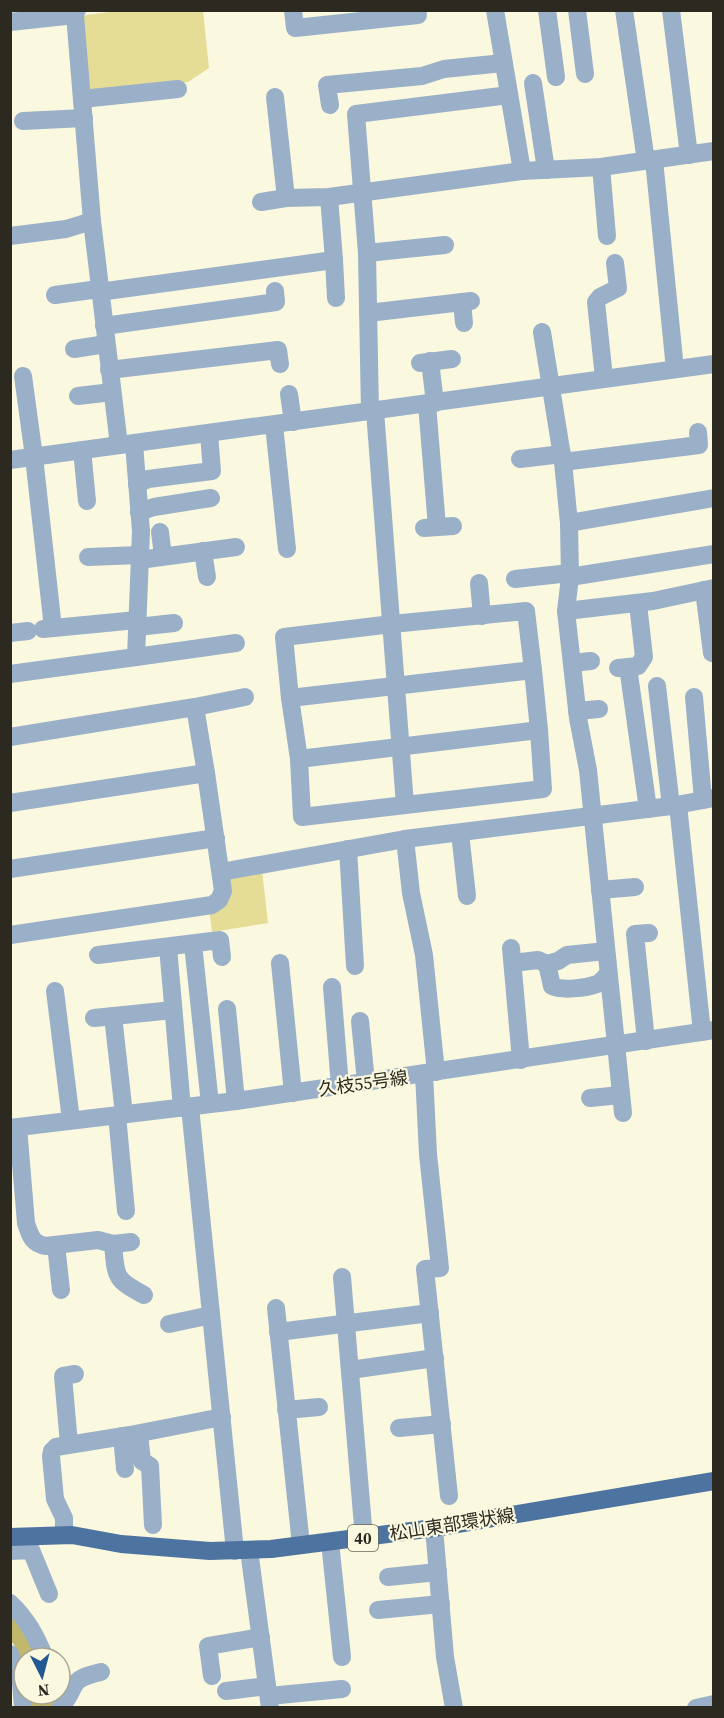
<svg xmlns="http://www.w3.org/2000/svg" width="724" height="1718" font-family="'Source Serif 4','Noto Sans JP',serif">
	<rect width="100%" height="100%" fill="#faf8de"/>
	<g fill="#e5dc96">
		<polygon points="118,11 203,11 209,68 188,82 85,93 79,21 86,15"/>
		<polygon points="262,870 268,923 212,932 209,908 225,877"/>
	</g>
	<g fill="none" stroke-linecap="round" stroke-linejoin="round">
		<g stroke="#c2b86d" stroke-width="24">
			<polyline points="10,1617 25,1640 33,1658"/>
			<polyline points="41,1694 42,1708"/>
		</g>
		<g stroke="#9ab0c9" stroke-width="18">
			<polyline points="77,10 75,15 92,221 119,445"/>
			<polyline points="293,10 295,28 418,15"/>
			<polyline points="495,10 522,171"/>
			<polyline points="547,10 556,77"/>
			<polyline points="577,10 585,74"/>
			<polyline points="624,10 646,161"/>
			<polyline points="671,10 689,155"/>
			<polyline points="10,22 75,15"/>
			<polyline points="533,83 546,170"/>
			<polyline points="275,97 286,198"/>
			<polyline points="82,99 178,89"/>
			<polyline points="330,105 327,85 422,76 444,69 503,63"/>
			<polyline points="23,121 84,118"/>
			<polyline points="654,160 675,369"/>
			<polyline points="601,167 607,236"/>
			<polyline points="261,202 286,198 329,197 522,171 601,167 714,151"/>
			<polyline points="10,236 66,229 92,221"/>
			<polyline points="367,253 445,245"/>
			<polyline points="334,260 336,298"/>
			<polyline points="99,292 334,260 329,197"/>
			<polyline points="55,295 99,289"/>
			<polyline points="462,302 464,323"/>
			<polyline points="368,313 471,301"/>
			<polyline points="104,326 276,302 275,291"/>
			<polyline points="542,332 563,462 569,523 570,577 566,611 578,718 588,770 623,1113"/>
			<polyline points="74,349 106,344"/>
			<polyline points="430,361 435,403"/>
			<polyline points="420,363 452,359"/>
			<polyline points="109,370 278,350 280,364"/>
			<polyline points="23,376 34,457 53,628"/>
			<polyline points="604,378 596,302 600,297 618,288 615,263"/>
			<polyline points="289,394 293,422"/>
			<polyline points="78,396 112,392"/>
			<polyline points="427,404 437,527"/>
			<polyline points="375,411 405,805"/>
			<polyline points="370,412 367,253 356,114 509,95"/>
			<polyline points="274,425 287,549"/>
			<polyline points="82,450 87,501"/>
			<polyline points="520,459 562,454"/>
			<polyline points="10,460 714,364"/>
			<polyline points="563,462 699,445 698,432"/>
			<polyline points="137,484 148,479 212,471 209,434"/>
			<polyline points="139,512 154,507 211,498"/>
			<polyline points="569,523 714,498"/>
			<polyline points="424,528 453,526"/>
			<polyline points="160,532 163,556"/>
			<polyline points="203,551 207,577"/>
			<polyline points="88,557 140,555"/>
			<polyline points="139,560 236,547"/>
			<polyline points="570,577 714,554"/>
			<polyline points="515,579 570,573"/>
			<polyline points="479,583 482,616"/>
			<polyline points="704,590 712,653"/>
			<polyline points="566,611 653,601 714,588"/>
			<polyline points="137,627 174,623"/>
			<polyline points="43,629 137,620"/>
			<polyline points="10,633 28,631"/>
			<polyline points="136,657 236,643"/>
			<polyline points="572,663 591,661"/>
			<polyline points="628,667 648,809"/>
			<polyline points="618,668 638,666 644,657 638,604"/>
			<polyline points="10,674 136,657 141,531 134,444"/>
			<polyline points="657,686 671,806"/>
			<polyline points="694,697 703,800"/>
			<polyline points="290,698 284,637 392,624 526,611 533,670"/>
			<polyline points="195,707 245,697"/>
			<polyline points="577,711 599,709"/>
			<polygon points="539,730 543,789 302,817 299,759"/>
			<polyline points="10,737 195,707 206,773 223,891 219,900 212,905 10,935"/>
			<polyline points="299,759 290,698 533,670 539,730"/>
			<polyline points="10,803 206,773"/>
			<polyline points="678,805 702,1032"/>
			<polyline points="460,833 467,896"/>
			<polyline points="405,839 411,893 424,955 436,1072"/>
			<polyline points="348,849 355,966"/>
			<polyline points="10,869 216,838"/>
			<polyline points="221,872 405,839 671,806 714,798"/>
			<polyline points="600,890 635,887"/>
			<polyline points="193,944 210,1104"/>
			<polyline points="168,947 182,1108"/>
			<polyline points="511,948 521,1060"/>
			<polyline points="98,955 220,940 222,957"/>
			<polyline points="280,963 293,1093"/>
			<path d="M513,963L538,960L547,964L552,986C562,991 586,988 597,984C601,982 604,978 608,974"/>
			<polyline points="547,964 558,961 567,955 606,951"/>
			<polyline points="332,987 340,1086"/>
			<polyline points="55,991 71,1120"/>
			<polyline points="227,1009 236,1101"/>
			<polyline points="113,1016 124,1114"/>
			<polyline points="94,1018 173,1010"/>
			<polyline points="360,1021 366,1082"/>
			<polyline points="646,1041 635,934 649,933"/>
			<polyline points="424,1074 428,1154 440,1268 425,1269 449,1496"/>
			<polyline points="590,1098 621,1095"/>
			<polyline points="190,1107 235,1551"/>
			<polyline points="117,1115 126,1211"/>
			<path d="M18,1127L26,1223C30,1235 32,1244 46,1246L98,1240L113,1244L131,1242"/>
			<polyline points="10,1128 236,1101 714,1030"/>
			<path d="M113,1244C116,1277 114,1279 144,1295"/>
			<polyline points="56,1245 61,1290"/>
			<polyline points="342,1277 364,1538"/>
			<polyline points="276,1308 301,1545"/>
			<polyline points="169,1324 211,1315"/>
			<polyline points="278,1332 430,1313"/>
			<polyline points="350,1370 435,1358"/>
			<polyline points="286,1410 319,1407"/>
			<polyline points="399,1428 442,1424"/>
			<polyline points="139,1434 142,1461 150,1466 153,1525"/>
			<polyline points="122,1436 125,1469"/>
			<polyline points="69,1444 63,1376 75,1374"/>
			<polyline points="434,1528 445,1657 454,1708"/>
			<polyline points="64,1535 64,1518 55,1499 51,1456 52,1451 56,1447 130,1435 222,1417"/>
			<polyline points="330,1542 342,1657"/>
			<polyline points="249,1550 270,1708"/>
			<polyline points="10,1551 31,1550 49,1594"/>
			<polyline points="388,1577 438,1572"/>
			<path d="M10,1603C27,1619 36,1636 45,1658"/>
			<polyline points="378,1610 441,1604"/>
			<polyline points="10,1654 21,1683 23,1708"/>
			<polyline points="212,1676 208,1646 261,1637"/>
			<polyline points="226,1691 267,1686"/>
			<polyline points="269,1696 342,1689"/>
			<path d="M60,1708C80,1686 65,1680 101,1672"/>
			<polyline points="696,1708 714,1704"/>
		</g>
		<polyline stroke="#4d74a0" stroke-width="18" points="10,1537 72,1535 121,1544 210,1551 271,1549 434,1528 714,1481"/>
	</g>
	<g text-anchor="middle" dominant-baseline="central" stroke-width="4.5" stroke-linejoin="round" paint-order="stroke">
		<rect fill="#faf8de" stroke="#696759" stroke-width="1.5" x="348" y="1525" width="30" height="26" rx="4.5"/>
		<g font-size="16" font-weight="bold" fill="#2b2920">
			<text x="363" y="1538">40</text>
		</g>
		<g font-size="18" fill="#2b2920" stroke="#faf8de">
			<text transform="translate(363 1083) rotate(-8)">久枝55号線</text>
			<text transform="translate(452 1524) rotate(-9)">松山東部環状線</text>
		</g>
	</g>
	<rect width="724" height="1718" fill="none" stroke="#2b2920" stroke-width="24"/>
	<g transform="translate(42 1676) rotate(174)"><circle r="28" fill="#faf8de" stroke="#a7a592" stroke-width="1.5"/>
	<path d="M0-4.5L10 22L0 15L-10 22Z" fill="#235890"/>
	<text y="-9" font-size="16" font-weight="bold" text-anchor="middle" fill="#2b2920">N</text>
	</g>
</svg>
